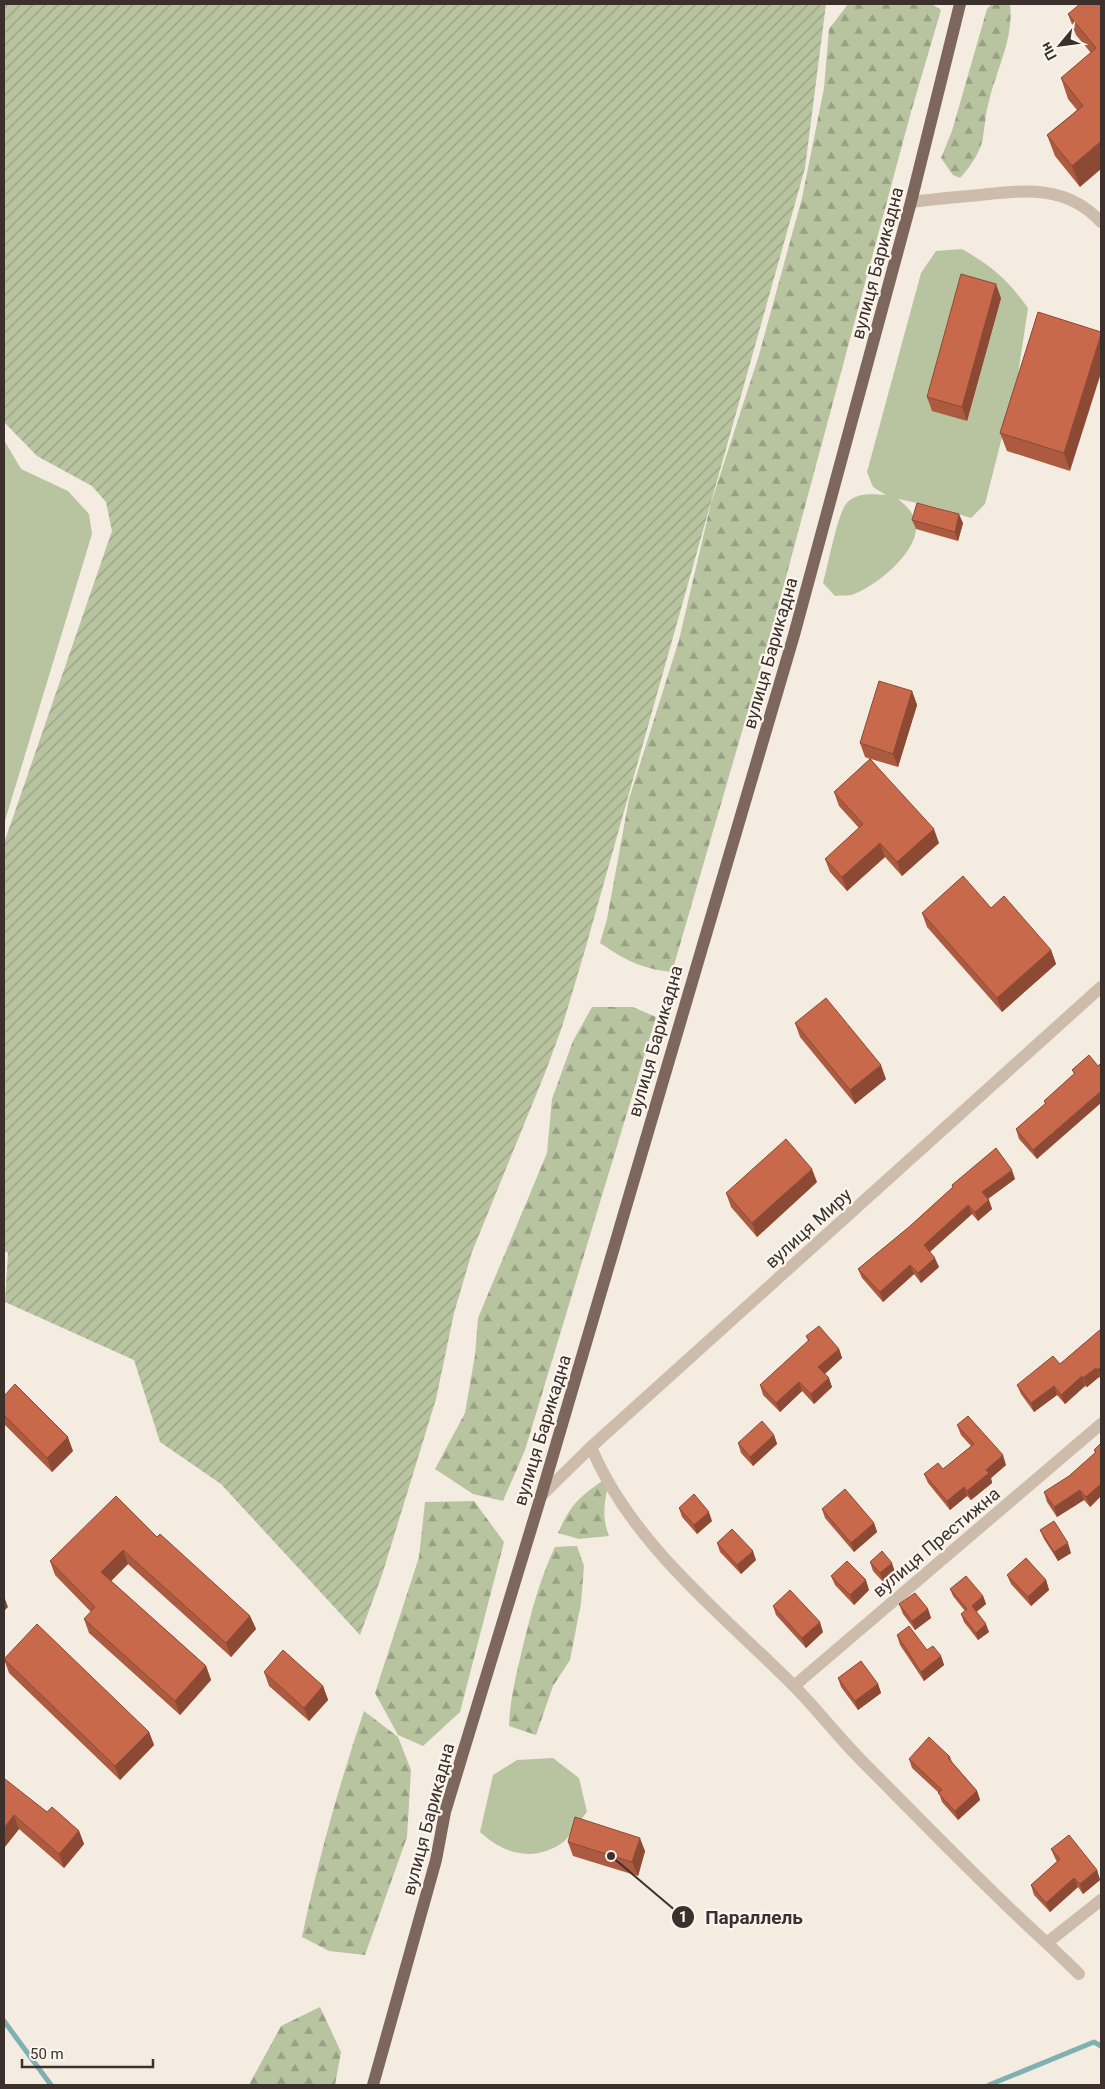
<svg xmlns="http://www.w3.org/2000/svg" width="1105" height="2089" font-family="Roboto,sans-serif">
	<defs>
		<pattern id="forest-firs" width="22" height="20" patternUnits="userSpaceOnUse" patternTransform="scale(1.25)"><rect width="22" height="20" fill="#b8c4a0"/><path d="M5 1l3.5 6h-7zM16 11l3.5 6h-7z" fill="#97a083"/></pattern>
		<pattern id="garden-furrows" width="10" height="10" patternUnits="userSpaceOnUse" patternTransform="scale(1.25)"><rect width="10" height="10" fill="#b8c4a0"/><path d="M-1 1l2-2M0 10L10 0M9 11l2-2" fill="none" stroke="#97a083"/></pattern>
	</defs>
	<rect width="100%" height="100%" fill="#f4ebe1"/>
	<g fill="#b8c4a0">
		<path d="M962,249C993,267 1007,279 1028,308L1018,374L985,504L971,518L936,507L898,499C907,506 916,515 916,527C917,553 874,588 851,595C846,596 840,595 835,596L823,583C828,566 837,516 846,504C855,492 873,494 886,495L873,487L867,472L921,273L936,251Z"/>
		<polygon points="4,440 21,469 68,491 89,514 92,534 4,824"/>
		<path d="M553,1758L579,1778L587,1812C579,1821 570,1839 559,1845C530,1862 503,1853 480,1832L493,1775L517,1760Z"/>
	</g>
	<g fill="url(#forest-firs)">
		<path d="M848,4H932L941,10L911,112L775,618L672,972C642,969 625,960 600,943L607,919L629,799L679,640L711,503L759,355L802,198L824,88L829,29Z"/>
		<path d="M992,4H1010C1014,38 997,68 989,101C985,114 985,129 982,142C978,156 969,168 960,178L953,175L941,158L952,131L987,9Z"/>
		<polygon points="592,1007 633,1007 656,1017 525,1450 503,1501 473,1494 435,1469 465,1413 475,1355 478,1318 547,1153 552,1099 573,1041"/>
		<path d="M605,1479L608,1485C604,1504 602,1518 609,1536L579,1539L558,1533C571,1504 579,1497 605,1479Z"/>
		<polygon points="474,1501 504,1542 460,1712 423,1746 398,1735 375,1693 419,1557 425,1502"/>
		<path d="M577,1546L584,1566L581,1603L570,1660L553,1686L536,1735L509,1726C510,1698 517,1672 523,1646C532,1610 539,1581 555,1547Z"/>
		<path d="M364,1711L398,1737L411,1770L407,1837L365,1955L329,1951L302,1937C318,1860 339,1785 364,1711Z"/>
		<polygon points="320,2007 341,2052 335,2085 249,2085 281,2026"/>
	</g>
	<polygon fill="url(#garden-furrows)" points="4,4 826,4 805,168 585,950 562,1027 545,1073 472,1252 454,1313 436,1399 382,1575 360,1635 221,1484 160,1442 134,1360 5,1302 8,1253 4,1251 4,843 112,531 106,502 92,486 37,456 4,422"/>
	<g fill="none" stroke-linecap="round" stroke-linejoin="round">
		<g stroke="#7fb0b2" stroke-width="5">
			<polyline points="4,2021 51,2085"/>
			<polyline points="989,2085 1094,2042 1101,2046"/>
		</g>
		<g stroke="#cdbbac" stroke-width="12">
			<path d="M911,202C934,199 957,197 980,195C1026,190 1067,185 1101,222"/>
			<path d="M591,1447C631,1543 720,1612 792,1684C817,1709 838,1737 863,1762C908,1807 951,1852 997,1896C1024,1923 1052,1947 1079,1974"/>
			<polyline points="794,1686 1101,1424"/>
			<polyline points="1048,1942 1101,1900"/>
		</g>
		<polyline stroke="#cdbbac" stroke-width="12" points="541,1496 591,1447 1101,987"/>
		<polyline stroke="#7d675c" stroke-width="12" points="373,2085 436,1860 445,1812 541,1496 794,635 911,202 960,4"/>
	</g>
	<g fill="#ac5a40">
		<polygon points="1101,4 1080,187 1055,156 1047,135 1077,110 1068,99 1061,78 1091,53 1076,35 1068,14"/>
		<polygon points="1001,298 967,421 932,411 927,397"/>
		<polygon points="1038,312 1070,471 1007,451 1000,433"/>
		<polygon points="912,520 963,523 958,541 916,529"/>
		<polygon points="912,691 917,705 898,767 871,759 939,843 902,876 885,857 847,891 830,872 825,859 859,828 839,806 834,792 870,759 865,757 860,743"/>
		<polygon points="991,908 1051,950 1056,964 1002,1012 927,927 922,913"/>
		<polygon points="795,1023 886,1079 855,1104 800,1037"/>
		<polygon points="1089,1055 1037,1159 1019,1139 1016,1129 1045,1104 1044,1101 1074,1074 1072,1070"/>
		<polygon points="1015,1179 988,1199 992,1209 978,1221 972,1214 930,1252 939,1267 921,1283 914,1274 883,1302 862,1278 858,1269 909,1227 953,1187 952,1185"/>
		<polygon points="817,1182 757,1237 731,1207 726,1193"/>
		<polygon points="1101,1329 1101,1379 1099,1377 1087,1387 1085,1386 1065,1404 1057,1395 1034,1412 1021,1394 1017,1385 1060,1364"/>
		<polygon points="806,1336 839,1349 842,1358 825,1374 832,1387 814,1404 802,1391 780,1412 763,1395 760,1385 808,1341"/>
		<polygon points="4,1396 73,1451 52,1472 4,1424"/>
		<polygon points="957,1425 1006,1465 991,1478 992,1483 971,1500 967,1496 950,1510 928,1483 924,1474 943,1469 971,1446 961,1435"/>
		<polygon points="774,1435 777,1444 753,1466 741,1453 738,1443"/>
		<polygon points="1101,1443 1101,1496 1090,1507 1084,1500 1057,1517 1047,1502 1044,1492 1069,1476 1095,1453 1094,1450"/>
		<polygon points="679,1508 712,1521 697,1534 682,1517"/>
		<polygon points="822,1509 874,1523 877,1532 854,1552 825,1518"/>
		<polygon points="1040,1530 1071,1553 1058,1561 1044,1539"/>
		<polygon points="157,1537 250,1616 256,1629 231,1657 128,1564 111,1581 206,1666 211,1680 180,1715 89,1633 84,1619 91,1612 55,1575 50,1561"/>
		<polygon points="717,1543 756,1560 741,1574 720,1552"/>
		<polygon points="870,1562 895,1572 884,1583 873,1571"/>
		<polygon points="1007,1575 1046,1580 1049,1590 1031,1606 1011,1584"/>
		<polygon points="831,1576 869,1590 854,1605 835,1585"/>
		<polygon points="950,1589 983,1596 986,1604 976,1612 989,1632 978,1640 964,1622 961,1614 965,1611 953,1596"/>
		<polygon points="899,1604 928,1609 931,1618 915,1630 903,1614"/>
		<polygon points="773,1606 823,1632 806,1648 776,1615"/>
		<polygon points="897,1635 941,1656 944,1665 924,1681 900,1645"/>
		<polygon points="4,1659 149,1732 154,1745 120,1780 9,1673"/>
		<polygon points="264,1672 323,1686 328,1700 309,1721 269,1686"/>
		<polygon points="838,1678 878,1684 881,1693 858,1710 841,1687"/>
		<polygon points="950,1757 952,1762 977,1791 980,1800 958,1820 942,1802 939,1793 912,1768 909,1759"/>
		<polygon points="4,1781 47,1812 79,1831 84,1844 64,1868 19,1829 4,1848"/>
		<polygon points="568,1842 645,1851 638,1876 573,1856"/>
		<polygon points="1051,1849 1097,1870 1100,1880 1083,1894 1078,1887 1050,1912 1034,1895 1031,1885 1057,1862 1055,1858"/>
	</g>
	<g fill="#8c4a34">
		<polygon points="1101,141 1101,169 1080,187 1072,166"/>
		<polygon points="996,284 1001,298 967,421 962,407"/>
		<polygon points="1101,334 1101,373 1070,471 1064,453"/>
		<polygon points="959,514 963,523 958,541 955,532"/>
		<polygon points="912,691 917,705 898,767 893,754"/>
		<polygon points="934,829 939,843 902,876 897,862"/>
		<polygon points="880,843 885,857 847,891 842,877"/>
		<polygon points="1051,950 1056,964 1002,1012 997,998"/>
		<polygon points="881,1065 886,1079 855,1104 850,1090"/>
		<polygon points="1101,1091 1101,1103 1037,1159 1033,1150"/>
		<polygon points="812,1169 817,1182 757,1237 752,1223"/>
		<polygon points="1012,1170 1015,1179 985,1201 982,1192"/>
		<polygon points="989,1200 992,1209 978,1221 975,1212"/>
		<polygon points="968,1205 972,1214 927,1254 924,1245"/>
		<polygon points="935,1258 939,1267 921,1283 918,1273"/>
		<polygon points="910,1265 914,1274 883,1302 880,1292"/>
		<polygon points="839,1349 842,1358 822,1376 818,1367"/>
		<polygon points="1101,1367 1101,1379 1097,1370"/>
		<polygon points="1096,1368 1099,1377 1087,1387 1083,1378"/>
		<polygon points="1082,1376 1085,1386 1065,1404 1061,1395"/>
		<polygon points="829,1378 832,1387 814,1404 811,1394"/>
		<polygon points="799,1382 802,1391 780,1412 776,1403"/>
		<polygon points="1054,1386 1057,1395 1034,1412 1031,1403"/>
		<polygon points="774,1435 777,1444 753,1466 750,1457"/>
		<polygon points="68,1437 73,1451 52,1472 47,1458"/>
		<polygon points="1003,1455 1006,1465 991,1478 992,1483 971,1500 967,1491 986,1470"/>
		<polygon points="1101,1484 1101,1496 1090,1507 1086,1497"/>
		<polygon points="964,1487 967,1496 950,1510 947,1501"/>
		<polygon points="1080,1490 1084,1500 1057,1517 1054,1507"/>
		<polygon points="709,1512 712,1521 697,1534 694,1525"/>
		<polygon points="874,1523 877,1532 854,1552 851,1543"/>
		<polygon points="1068,1543 1071,1553 1058,1561 1054,1552"/>
		<polygon points="123,1550 128,1564 106,1586 101,1572"/>
		<polygon points="753,1551 756,1560 741,1574 737,1565"/>
		<polygon points="892,1563 895,1572 884,1583 880,1573"/>
		<polygon points="866,1580 869,1590 854,1605 850,1595"/>
		<polygon points="1046,1580 1049,1590 1031,1606 1028,1597"/>
		<polygon points="4,1596 8,1607 4,1611"/>
		<polygon points="983,1596 986,1604 975,1613 972,1606"/>
		<polygon points="928,1609 931,1618 915,1630 912,1621"/>
		<polygon points="250,1616 256,1629 231,1657 226,1643"/>
		<polygon points="820,1622 823,1632 806,1648 802,1638"/>
		<polygon points="986,1624 989,1632 978,1640 976,1633"/>
		<polygon points="941,1656 944,1665 924,1681 921,1672"/>
		<polygon points="206,1666 211,1680 180,1715 175,1701"/>
		<polygon points="878,1684 881,1693 858,1710 855,1701"/>
		<polygon points="323,1686 328,1700 309,1721 304,1708"/>
		<polygon points="149,1732 154,1745 120,1780 115,1766"/>
		<polygon points="977,1791 980,1800 958,1820 955,1811"/>
		<polygon points="14,1815 19,1829 4,1848 4,1828"/>
		<polygon points="79,1831 84,1844 64,1868 59,1854"/>
		<polygon points="640,1838 645,1851 638,1876 632,1862"/>
		<polygon points="1097,1870 1100,1880 1083,1894 1080,1884"/>
		<polygon points="1074,1878 1078,1887 1050,1912 1046,1903"/>
	</g>
	<g fill="#c8694b" stroke="#8c4a34">
		<polygon points="1080,4 1101,4 1101,141 1072,166 1047,135 1083,106 1061,78 1096,48 1068,14"/>
		<polygon points="961,274 996,284 962,407 927,397"/>
		<polygon points="1038,312 1101,332 1101,334 1064,453 1000,433"/>
		<polygon points="917,503 959,514 955,532 912,520"/>
		<polygon points="879,681 912,691 893,754 860,743"/>
		<polygon points="870,759 934,829 897,862 880,843 842,877 825,859 863,824 834,792"/>
		<polygon points="963,876 991,908 1004,896 1051,950 997,998 922,913"/>
		<polygon points="826,998 881,1065 850,1090 795,1023"/>
		<polygon points="1089,1055 1098,1066 1101,1063 1101,1091 1033,1150 1016,1129 1046,1103 1044,1101 1075,1073 1072,1070"/>
		<polygon points="786,1139 812,1169 752,1223 726,1193"/>
		<polygon points="996,1148 1012,1170 982,1192 989,1200 975,1212 968,1205 924,1245 935,1258 918,1273 910,1265 880,1292 858,1269 909,1227 953,1187 952,1185"/>
		<polygon points="819,1326 839,1349 818,1367 829,1378 811,1394 799,1382 776,1403 760,1385 809,1340 806,1336"/>
		<polygon points="1101,1329 1101,1367 1097,1370 1096,1368 1083,1378 1082,1376 1061,1395 1054,1386 1031,1403 1017,1385 1053,1356 1060,1364"/>
		<polygon points="15,1384 68,1437 47,1458 4,1415 4,1396"/>
		<polygon points="968,1416 1003,1455 986,1470 989,1473 967,1491 964,1487 947,1501 924,1474 938,1463 943,1469 974,1444 957,1425"/>
		<polygon points="762,1421 774,1435 750,1457 738,1443"/>
		<polygon points="1101,1443 1101,1484 1086,1497 1080,1490 1054,1507 1044,1492 1069,1476 1096,1452 1094,1450"/>
		<polygon points="845,1489 874,1523 851,1543 822,1509"/>
		<polygon points="694,1494 709,1512 694,1525 679,1508"/>
		<polygon points="116,1496 157,1537 160,1534 250,1616 226,1643 123,1550 101,1572 206,1666 175,1701 84,1619 95,1607 50,1561"/>
		<polygon points="1054,1521 1068,1543 1054,1552 1040,1530"/>
		<polygon points="732,1529 753,1551 737,1565 717,1543"/>
		<polygon points="882,1551 892,1563 880,1573 870,1562"/>
		<polygon points="1026,1558 1046,1580 1028,1597 1007,1575"/>
		<polygon points="847,1561 866,1580 850,1595 831,1576"/>
		<polygon points="966,1576 983,1596 972,1606 986,1624 976,1633 961,1614 967,1609 950,1589"/>
		<polygon points="790,1590 820,1622 802,1638 773,1606"/>
		<polygon points="915,1593 928,1609 912,1621 899,1604"/>
		<polygon points="37,1624 149,1732 115,1766 4,1659"/>
		<polygon points="909,1626 927,1650 933,1646 941,1656 921,1672 897,1635"/>
		<polygon points="283,1650 323,1686 304,1708 264,1672"/>
		<polygon points="861,1661 878,1684 855,1701 838,1678"/>
		<polygon points="929,1737 950,1757 948,1758 977,1791 955,1811 938,1793 942,1790 909,1759"/>
		<polygon points="5,1779 47,1812 52,1807 79,1831 59,1854 14,1815 4,1828 4,1781"/>
		<polygon points="575,1817 640,1838 632,1862 568,1842"/>
		<polygon points="1069,1835 1097,1870 1080,1884 1074,1878 1046,1903 1031,1885 1060,1859 1051,1849"/>
	</g>
	<g text-anchor="middle" dominant-baseline="central" stroke-width="4.5" stroke-linejoin="round" paint-order="stroke">
		<g font-size="18" fill="#3b302b" stroke="#fbf5ee">
			<text transform="translate(877 263) rotate(-75)">вулиця Барикадна</text>
			<text transform="translate(770 653) rotate(-74)">вулиця Барикадна</text>
			<text transform="translate(655 1041) rotate(-74)">вулиця Барикадна</text>
			<text transform="translate(808 1228) rotate(-42)">вулиця Миру</text>
			<text transform="translate(542 1430) rotate(-73)">вулиця Барикадна</text>
			<text transform="translate(936 1542) rotate(-40)">вулиця Престижна</text>
			<text transform="translate(428 1819) rotate(-75)">вулиця Барикадна</text>
		</g>
	</g>
	<path fill="none" stroke="#3b302b" stroke-width="2" d="M611 1856L683 1917"/>
	<g fill="#3b302b" stroke="#fbf5ee" stroke-width="2">
		<circle cx="611" cy="1856" r="5"/>
		<circle cx="683" cy="1917" r="12"/>
	</g>
	<g font-size="15" text-anchor="middle" font-weight="bold" fill="#fff">
		<text x="683" y="1922">1</text>
	</g>
	<g font-size="19" text-anchor="middle" font-weight="bold" fill="#3b302b" stroke="#fbf5ee" stroke-width="4.5" stroke-linejoin="round" paint-order="stroke">
		<text x="754" y="1924">Параллель</text>
	</g>
	<rect width="1105" height="2089" fill="none" stroke="#3b302b" stroke-width="10"/>
	<g transform="translate(1060 45) rotate(241)" stroke="#fbf5ee" stroke-width="4" paint-order="stroke">
	<path d="M0-4L9 19L0 12L-9 19Z" fill="#3b302b"/>
	<text y="-8" font-size="14" font-weight="bold" text-anchor="middle" fill="#3b302b">Пн</text>
	</g>
	<path d="M22 2059v8h131v-8" fill="none" stroke="#3b302b" stroke-width="2.5"/>
	<text x="30" y="2059" font-size="15" fill="#3b302b" stroke="#fbf5ee" stroke-width="4" paint-order="stroke">50 m</text>
</svg>
